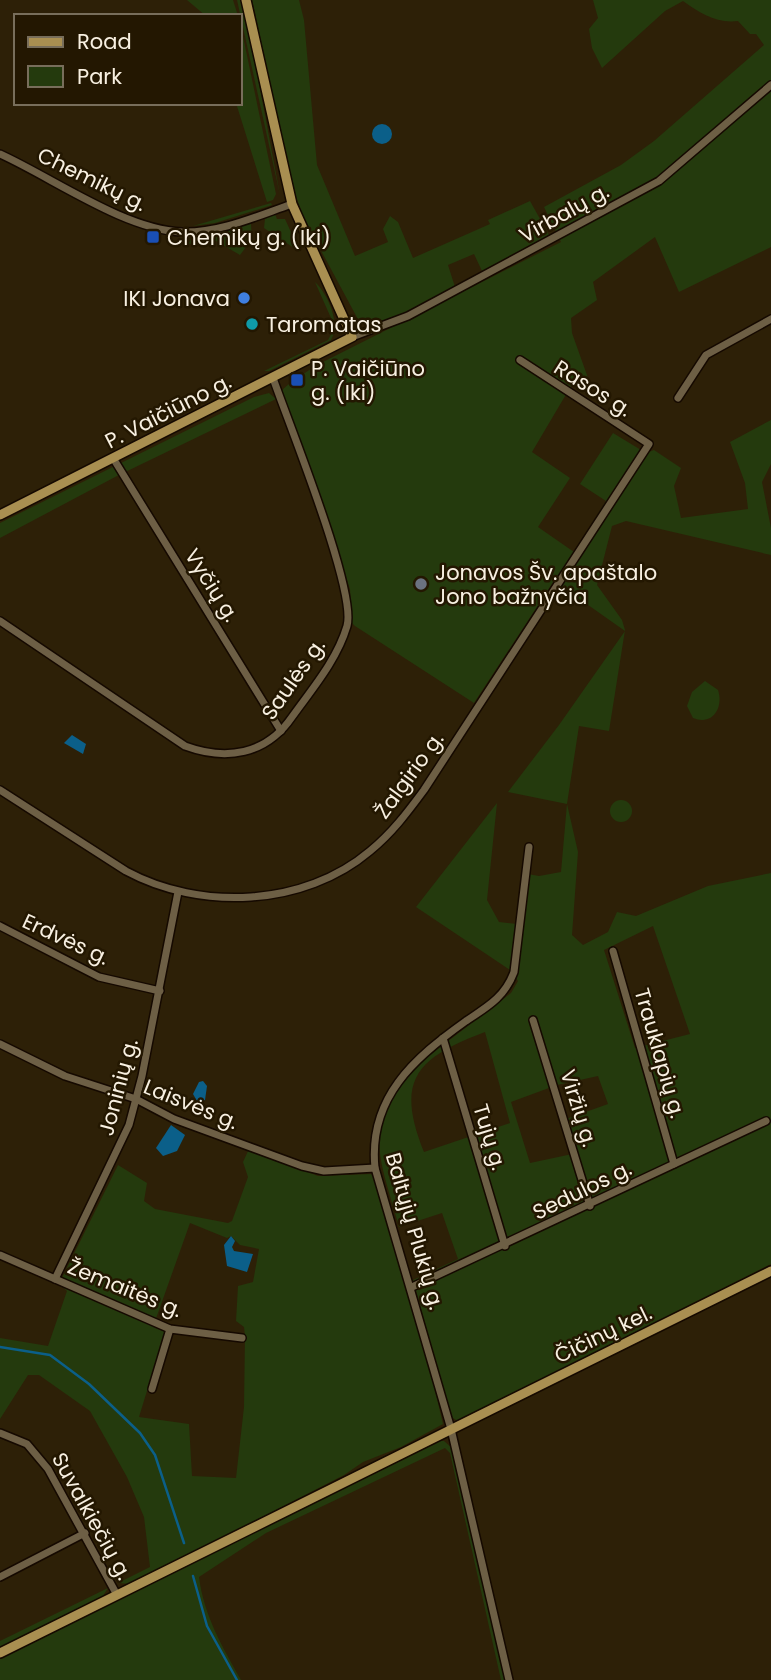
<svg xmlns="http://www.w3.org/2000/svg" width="771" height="1680" font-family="Poppins,sans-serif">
	<rect width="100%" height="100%" fill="#2d2007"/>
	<g fill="#243a0d" fill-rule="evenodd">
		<polygon points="187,0 233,0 238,16 206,16"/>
		<polygon points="237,0 241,0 247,20 280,195"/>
		<path d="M252,0H299L304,20L317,165L355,256L388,242L383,229L390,216L398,222L413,258L490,224L488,220L530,201L549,235L482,271L474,254L448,265L455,287C434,298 383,329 360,323L304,219L294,191Z"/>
		<path d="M593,0H771V247L679,292L655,237L593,282L597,300L571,318L572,333L588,378L571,386L532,452L570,478L538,527L574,552L606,501L580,484L613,433L646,453L654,450L681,468L674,486L681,518L748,509L745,483L730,442L771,420V464L762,482L771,528V555L626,521L612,526L597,585L622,620L625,630L609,731L579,726L567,804L578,852L572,935L583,945L608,932L617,912L636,916L708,886L771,873V1264L458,1421L451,1417L413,1280L458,1259L442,1213L399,1227C380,1157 361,1130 413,1068L511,993L518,981L510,970L416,907L497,803L487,900L499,922L517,924L522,873L539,876L561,872L567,804L508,792L559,725L625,631L554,581L474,703L355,626L352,623L350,589L282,391C285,385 305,374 313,367L561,242L544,207L621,165L654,141L764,45L756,34H750L738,21C717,24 700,13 683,1L665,11L602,68L592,48L589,29L598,18ZM653,926L690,1034L635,1048L604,950ZM485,1032L510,1123L424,1152C395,1080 416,1058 485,1032ZM598,1076L608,1104L566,1119L577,1153L530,1163L511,1102L557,1085Z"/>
		<polygon points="240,22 276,194 273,200 267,202 236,103 240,103"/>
		<polygon points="271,203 272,205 215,223 193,226"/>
		<polygon points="275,214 277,219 285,219 300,252 264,228 265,219"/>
		<polygon points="248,223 251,224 252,239 240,255 216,241 188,244 193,236"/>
		<path d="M315,282C328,294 341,324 331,340L269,371H264L328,340L335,327Z"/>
		<polygon points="269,393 276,399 117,476 0,538 0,523 254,397"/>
		<path d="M705,681L718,690C724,708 712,726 693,718L687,706L692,692Z"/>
		<circle cx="621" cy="811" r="11"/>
		<path d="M249,1149L318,1176L371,1174L377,1182L414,1302L443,1424L401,1447L363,1462L344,1475L132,1584L118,1583L150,1567L144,1517L127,1477L90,1411L39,1375H28L0,1419V1338L48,1346L67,1291L59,1284L118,1165L147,1183L144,1201L155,1209L228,1223L232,1221L248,1177L243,1162ZM190,1223L227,1238L231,1236L240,1245L259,1249L253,1282L238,1286L236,1321L244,1327L245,1336L244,1407L236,1478L192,1476L189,1424L139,1417L165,1332L153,1327Z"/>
		<path d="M439,1441H444L452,1448L505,1680H501L450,1453L445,1448L266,1533L199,1577C204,1616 222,1646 241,1680H0V1659Z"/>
		<polygon points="108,1588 101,1599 0,1649 0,1641"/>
	</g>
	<g fill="#0b5f89">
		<circle cx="382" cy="134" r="10"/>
		<polygon points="72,735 86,744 83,754 64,743"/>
		<polygon points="203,1081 207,1086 205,1100 198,1103 193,1094 199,1082"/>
		<polygon points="171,1125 185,1135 177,1151 163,1156 156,1148"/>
		<polygon points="231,1236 235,1241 232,1247 234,1251 253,1254 247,1272 227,1266 224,1245"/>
	</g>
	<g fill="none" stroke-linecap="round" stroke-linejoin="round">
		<g stroke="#0b5f89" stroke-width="2.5">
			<polyline points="0,1347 50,1355 89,1384 140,1433 155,1455 184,1543"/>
			<polyline points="193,1576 207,1626 237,1680"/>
		</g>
		<g stroke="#150900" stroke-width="10">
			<g id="minor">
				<path d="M0,154C53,178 125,230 182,232C220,233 257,216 292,204"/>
				<polyline points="352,337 408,316 659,181 771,85"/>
				<polyline points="678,398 706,355 771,319"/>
				<polyline points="113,458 281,731"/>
				<path d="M0,621L185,746C226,761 266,755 292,717C312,689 337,660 347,626C357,591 288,422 273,378"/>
				<path d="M0,790L126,871C200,911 304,907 370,851C392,833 407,813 424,790L649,444L520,360"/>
				<polyline points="0,926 99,977 160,991"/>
				<polyline points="613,951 674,1164"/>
				<polyline points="533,1020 590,1206"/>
				<polyline points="443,1038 505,1246"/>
				<polyline points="0,1044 65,1076 136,1099 174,1119 302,1166 324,1171 375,1168"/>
				<polyline points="0,1255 170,1329 242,1338"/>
				<polyline points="55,1279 129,1125 142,1076 178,892"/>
				<polyline points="412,1287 766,1121"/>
				<polyline points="152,1389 170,1329"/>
				<polyline points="0,1433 27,1444 48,1469 117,1595"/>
				<polyline points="0,1577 85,1533"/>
				<path d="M509,1680L451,1429L375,1168C368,1098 414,1058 466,1021C487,1007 505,997 514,972L529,847"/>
			</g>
		</g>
		<g stroke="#150900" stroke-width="12">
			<g id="major">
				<polyline points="0,515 352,337 292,204 246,0"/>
				<polyline points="0,1653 771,1271"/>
			</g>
		</g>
		<use href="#minor" stroke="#6d5f45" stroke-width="7"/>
		<use href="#major" stroke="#a98f51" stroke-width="9"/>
	</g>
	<g fill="#1a4fb4" stroke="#231701" stroke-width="2.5">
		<rect x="146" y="230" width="14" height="14" rx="3.5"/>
		<rect x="290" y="373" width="14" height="14" rx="3.5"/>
	</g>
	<circle fill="#3f7fe0" stroke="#231701" stroke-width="2.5" cx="244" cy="298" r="7"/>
	<circle fill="#0f9aa8" stroke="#231701" stroke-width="2.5" cx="252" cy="324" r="7"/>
	<circle fill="#6b7280" stroke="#231701" stroke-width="2.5" cx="421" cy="584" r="7"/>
	<g text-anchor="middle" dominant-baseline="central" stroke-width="5" stroke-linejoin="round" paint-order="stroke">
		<g font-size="21" fill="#f8f0e1" stroke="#231701">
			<text transform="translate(92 179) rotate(26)">Chemikų g.</text>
			<text transform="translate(564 213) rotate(-29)">Virbalų g.</text>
			<text transform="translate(593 388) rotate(32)">Rasos g.</text>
			<text transform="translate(168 411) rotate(-27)">P. Vaičiūno g.</text>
			<text transform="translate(212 585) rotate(58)">Vyčių g.</text>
			<text transform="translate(293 679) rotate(-55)">Saulės g.</text>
			<text transform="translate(409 775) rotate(-54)">Žalgirio g.</text>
			<text transform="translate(66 939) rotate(25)">Erdvės g.</text>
			<text transform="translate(660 1053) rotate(74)">Trauklapių g.</text>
			<text transform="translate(118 1087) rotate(-75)">Joninių g.</text>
			<text transform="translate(191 1104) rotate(22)">Laisvės g.</text>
			<text transform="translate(579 1108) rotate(73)">Viržių g.</text>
			<text transform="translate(490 1137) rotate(73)">Tujų g.</text>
			<text transform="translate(582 1190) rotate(-26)">Sedulos g.</text>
			<text transform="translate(415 1231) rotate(74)">Baltųjų Plukių g.</text>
			<text transform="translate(125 1288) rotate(22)">Žemaitės g.</text>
			<text transform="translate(603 1334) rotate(-26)">Čičinų kel.</text>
			<text transform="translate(92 1516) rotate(61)">Suvalkiečių g.</text>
		</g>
		<g font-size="21" fill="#f8f0e1" stroke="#231701" text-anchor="start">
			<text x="167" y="237">Chemikų g. (Iki)</text>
			<text x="230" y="298" text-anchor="end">IKI Jonava</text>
			<text x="266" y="324">Taromatas</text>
			<text x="311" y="368">P. Vaičiūno<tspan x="311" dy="24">g. (Iki)</tspan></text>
			<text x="435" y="572">Jonavos Šv. apaštalo<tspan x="435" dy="24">Jono bažnyčia</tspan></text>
		</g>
	</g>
	<rect x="14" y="14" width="228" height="91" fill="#231701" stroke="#786e5b" stroke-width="2"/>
	<rect x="28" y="37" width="35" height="10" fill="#a98f51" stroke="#786e5b" stroke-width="2"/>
	<text x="77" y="49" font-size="21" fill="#f8f0e1">Road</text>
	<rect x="28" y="66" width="35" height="21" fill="#243a0d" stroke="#786e5b" stroke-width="2"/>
	<text x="77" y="84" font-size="21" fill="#f8f0e1">Park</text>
</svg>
